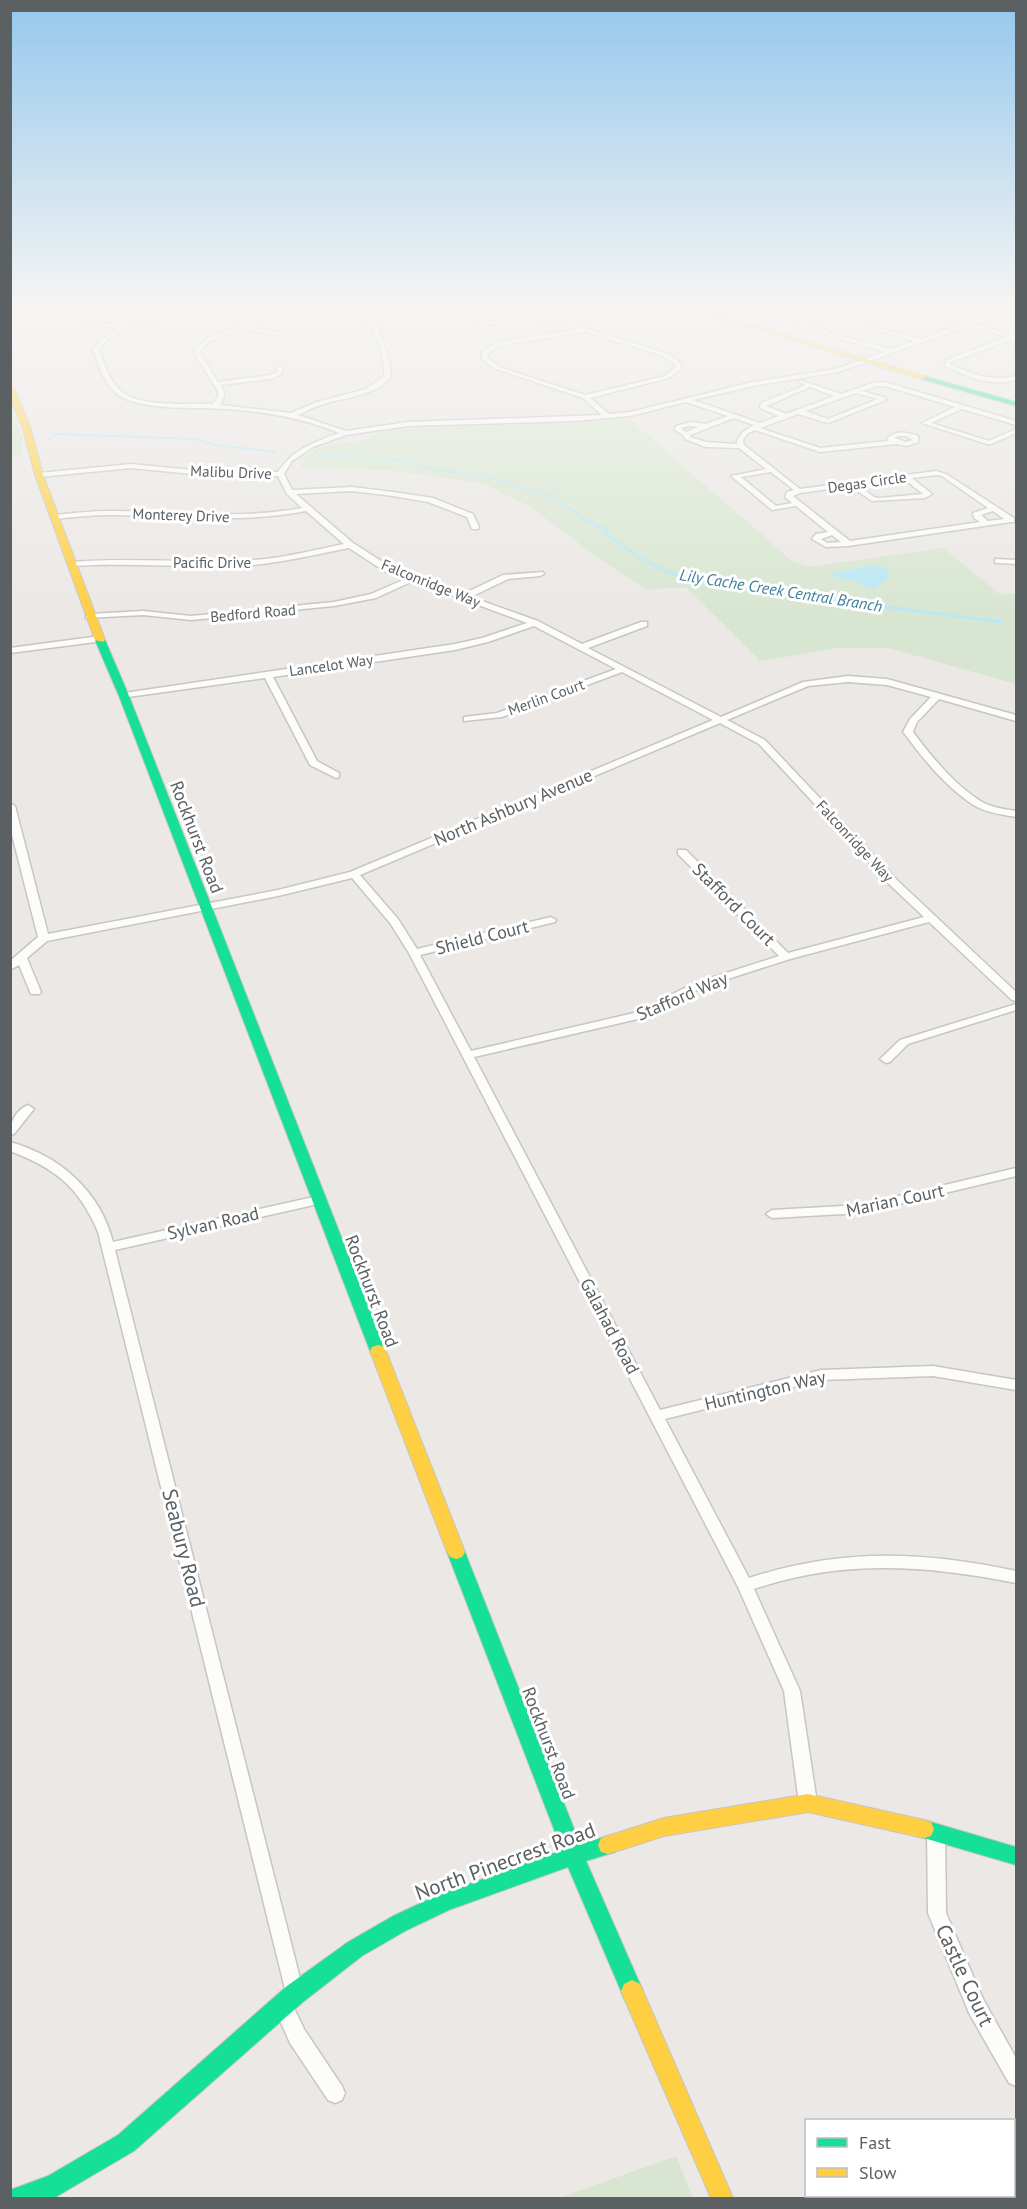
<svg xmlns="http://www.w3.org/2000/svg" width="1027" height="2209" font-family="'PT Sans',sans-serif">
	<rect width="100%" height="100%" fill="#ebe8e5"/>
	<g fill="#d8e6d1">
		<polygon points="10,405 23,438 22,455 11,456"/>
		<path d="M629,419L792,561L807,566H815L943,548L1001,595L1016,593V684L888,648H838L760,661L686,587L647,590L600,559L529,506L485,484L390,470L300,467C321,429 358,453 383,430Z"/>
		<polygon points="676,2156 693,2198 559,2198"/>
	</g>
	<polygon fill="#bae7f4" points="877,565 885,568 891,576 874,589 847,579 833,577 830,573"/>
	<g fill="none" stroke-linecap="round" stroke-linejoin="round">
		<g stroke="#bae7f4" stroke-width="2">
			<polyline points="48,439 57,434 194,439 215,445 276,452"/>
			<polyline points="320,456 399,460 430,469 486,476 554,497 584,519"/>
		</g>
		<polyline stroke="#bae7f4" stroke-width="3" points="582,518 605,529 609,536 637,556 664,571 700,580 755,590 1002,622"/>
		<g stroke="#c5c6c5" stroke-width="3">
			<g id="street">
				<path d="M237,305H257L251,307L257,318L254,324L249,326L281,333L278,335L243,329L210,341L201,350V355L218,382L270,375L276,373L277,368L280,366L283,368L282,374L271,379L221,385C226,393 224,397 220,405L291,413L317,402L366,389L384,376C386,360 375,328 363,316C358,312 352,309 347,305C362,305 372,317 378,329C382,338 395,371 389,379C376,395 343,398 324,404C315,406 307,411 298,415L346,431L408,422L602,415L583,398L496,369L482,359V352L497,342L578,329L574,328L566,320L492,325L476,322L458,305H464L480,319L492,321L614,313L661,305H673L614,317L572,319L578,326L665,353L681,363V369L669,378L590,398L609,414L630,412L753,382L835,369L885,352L828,335V333L891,349L914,341L868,328V326L920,339L979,318L934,305H943L985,316L1016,305V309L975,324L1016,336V338L951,362L950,364C971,374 993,382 1016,376V380C992,387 967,377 945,366L946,360L1007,337L969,326L838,372L753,386L693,400L760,423L779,416L760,408L761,403L806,385L799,382V380L841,394L873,383L885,382L1016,421V425L962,409L931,423L989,441L1016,429V433L991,444H987L922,423L955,407L885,386H876L862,391L886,398V400L828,423L798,414L760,428L820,448L888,441L887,438C897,430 906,432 918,436L919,442L906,446L897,444L820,452L755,430L747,434L743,440L744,445L800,489L936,471L946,474L1014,518V522H1011L848,546L826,547L812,539L816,534L828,532L796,506L772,510L731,476L766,469L739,448L706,447L685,439L683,435L675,430L676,426L690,422L706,424L728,416L686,402L630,416L574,421L408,426L346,435L313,447L292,461L284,474L292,490L352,487L393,492L433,498L473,514L479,527L478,529H472L467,517L428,502L393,496L352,491L296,494L353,543L392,568L463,594L503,575L543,572L544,574L540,576L508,579L471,597L538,621L582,644L641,622H647V626L588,648L721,717L803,682L848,676L887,679L1016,715V721L939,699L917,722L913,732C930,755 958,789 984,803C994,808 1005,809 1016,811V817C1004,815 990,813 979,808C952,794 922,758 905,734L903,732L910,719L931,697L887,685L848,682L808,686L727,720L765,740L897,880L1016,992V1001L1012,1000L929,922L790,959L703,987L642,1018L474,1057L660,1410L821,1370L933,1366L1016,1380V1390L933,1376L821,1380L665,1419L749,1578C841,1548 922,1551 1016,1571V1583C925,1565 843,1559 754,1589L800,1691L817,1803L814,1809L808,1811L802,1809L799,1803L784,1691L738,1587L409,953L390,923L352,878L278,896L47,941L27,958L41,992L39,994H31L19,965L10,970V961L38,937L10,827V803L15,806L48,934L278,890L350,872L713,720L622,672L502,717L464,721V717L497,713L616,669L534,626L488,642L455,650L273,677L317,761L339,773V777L336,778L310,765L265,678L121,698L120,696L124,693L455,644L482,638L527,623L413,581L376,598L334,606L191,620L143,615L86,618V614H89L143,611L191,616L334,602L371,594L405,579L386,572L349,548C317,554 285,562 253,565C193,569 132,562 72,566L68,564L72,562C132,557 193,564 253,560C284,558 314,550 344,544L306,511C240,524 176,515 111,515C92,515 73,517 55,519L51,517L55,515C74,513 92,511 111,511C175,511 238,520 302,508L287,494L278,476H213L131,468L39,477L35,475L39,473L131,464L213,472H278C293,449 314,442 339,433C303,418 266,412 228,409C200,407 143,411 120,396C105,387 98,365 93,349L100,340L119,329L88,323V321L125,326L167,313ZM246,307L251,318L250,322L206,339L195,350V355L218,391V397L213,404C188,403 140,408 121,391C109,381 104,363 99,349C121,315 209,311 246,307ZM585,332L661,355L675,364L676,367L665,376L585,395L500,367L488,358L487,354L499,346ZM810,387L835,396L786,414L766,406ZM856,393L878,399L828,419L805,411ZM734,418L754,425L743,432L737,440V444L706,442L690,437V435ZM690,426L698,427L686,432L681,428ZM898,436H906L913,440L906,442L894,438ZM771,472L794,490L787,492L785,497L792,503L776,506L741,477ZM936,475L942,476L988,508L973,513L974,518L980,522L850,541L793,496L800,493L850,486L872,501L925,498L932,494L912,478ZM904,479L923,494L879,498L874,497L858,485ZM993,511L1004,519L988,521L981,515ZM832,535L841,542L827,543L821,539ZM720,723L759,744L889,884L924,917L788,953L686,850H678V854L779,956L695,983L634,1013L471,1051L420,955L555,922L556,920L551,917L417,949L398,919L360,875Z"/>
				<polygon points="784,305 791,305 779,313 789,320 830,331 827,333 787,323 770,327 770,325 782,321 772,313"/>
				<polygon points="995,559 1016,560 1016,564 998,563 995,563"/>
				<polygon points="100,636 103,637 103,641 10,653 10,648"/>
				<polygon points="1016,1004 1016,1010 908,1044 890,1062 886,1063 880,1059 900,1040"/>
				<path d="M28,1105L34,1109L14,1134L10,1135C10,1122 16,1110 28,1105Z"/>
				<path d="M10,1142C60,1156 100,1191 113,1242L318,1196L324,1200L318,1204L115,1250L304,1994L302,2001L295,2003L291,2002L304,2029L342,2086L345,2093L342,2100L335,2103L328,2100L290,2043L273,2005L276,1998L283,1995L287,1997L98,1232C79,1187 55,1168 10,1151Z"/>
				<polygon points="1016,1168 1016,1176 861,1213 772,1218 766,1214 772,1210 861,1205"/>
				<polygon points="936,1824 942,1826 945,1832 946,1913 983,1999 1016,2058 1016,2086 1009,2083 969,2013 928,1913 927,1832 930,1826"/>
			</g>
		</g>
		<g stroke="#c6c6c6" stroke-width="2">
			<g id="fast">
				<polygon points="921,375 1016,402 1016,406 921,379"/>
				<polygon points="100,637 105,640 129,696 386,1351 384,1355 372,1355 370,1351 119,696 95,640"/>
				<polygon points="456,1545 462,1547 465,1552 580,1844 608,1836 615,1838 618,1845 615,1852 586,1861 643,1991 640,1998 632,2002 624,1998 568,1867 449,1910 407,1930 362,1956 303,2002 134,2151 54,2198 10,2198 10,2190 48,2176 118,2135 287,1986 348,1942 393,1916 436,1896 562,1850 447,1552 450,1547"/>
				<polygon points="924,1820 1016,1847 1016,1865 917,1836 914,1829 917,1822"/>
			</g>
		</g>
		<g stroke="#c6c6c6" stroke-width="2">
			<g id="slow">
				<polygon points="54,305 75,305 10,313 10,309"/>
				<polygon points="675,305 684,305 928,377 921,379"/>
				<polygon points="10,386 14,388 31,429 43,475 105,640 103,642 95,640 35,475 23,429 10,398"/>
				<polygon points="378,1345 384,1347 386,1351 465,1552 462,1557 456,1559 450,1557 447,1552 370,1351 372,1347"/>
				<polygon points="808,1794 924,1820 931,1822 934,1829 931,1836 924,1838 808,1812 664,1836 608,1854 601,1852 598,1845 601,1838 664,1818"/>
				<polygon points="632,1980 640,1984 733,2198 711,2198 621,1991 624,1984"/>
			</g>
		</g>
		<use href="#street" fill="#fcfcfb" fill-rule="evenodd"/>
		<use href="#fast" fill="#16e098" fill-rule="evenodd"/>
		<use href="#slow" fill="#ffcf43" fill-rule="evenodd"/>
	</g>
	<linearGradient id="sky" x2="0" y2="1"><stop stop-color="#95c8ed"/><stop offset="0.5" stop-color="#f6f5f3"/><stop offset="1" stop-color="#f6f5f3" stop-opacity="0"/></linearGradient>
	<rect width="1027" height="614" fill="url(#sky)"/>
	<g text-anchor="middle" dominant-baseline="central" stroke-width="6" stroke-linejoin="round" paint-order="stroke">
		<g font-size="15" fill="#5b6063" stroke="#fff">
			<text transform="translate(231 472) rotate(2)">Malibu Drive</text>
			<text transform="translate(867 482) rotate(-8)">Degas Circle</text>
			<text transform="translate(181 515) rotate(2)">Monterey Drive</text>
			<text x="212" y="562">Pacific Drive</text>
			<text transform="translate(431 583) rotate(22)">Falconridge Way</text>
			<text transform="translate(253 613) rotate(-5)">Bedford Road</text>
			<text transform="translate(331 665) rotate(-8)">Lancelot Way</text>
			<text transform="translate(546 697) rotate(-20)">Merlin Court</text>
			<text transform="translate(855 841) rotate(47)">Falconridge Way</text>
		</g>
		<g font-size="16" font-style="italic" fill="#3e7e9b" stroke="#fff">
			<text transform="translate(781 590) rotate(9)">Lily Cache Creek Central Branch</text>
		</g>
		<g font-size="18" fill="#5b6063" stroke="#fff">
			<text transform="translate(513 807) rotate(-23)">North Ashbury Avenue</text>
			<text transform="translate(197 837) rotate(69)">Rockhurst Road</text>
			<text transform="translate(734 904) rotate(45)">Stafford Court</text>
			<text transform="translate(482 937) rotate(-14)">Shield Court</text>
			<text transform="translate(682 996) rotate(-23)">Stafford Way</text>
			<text transform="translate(895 1200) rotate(-12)">Marian Court</text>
			<text transform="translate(213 1223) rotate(-13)">Sylvan Road</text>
			<text transform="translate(372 1291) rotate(69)">Rockhurst Road</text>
			<text transform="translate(610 1326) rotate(62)">Galahad Road</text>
			<text transform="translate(765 1390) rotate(-13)">Huntington Way</text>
			<text transform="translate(549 1743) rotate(69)">Rockhurst Road</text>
		</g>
		<g font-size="21" fill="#5b6063" stroke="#fff">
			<text transform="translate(184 1548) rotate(76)">Seabury Road</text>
			<text transform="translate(505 1861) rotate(-20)">North Pinecrest Road</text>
			<text transform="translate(965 1975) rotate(65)">Castle Court</text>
		</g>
	</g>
	<rect width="1027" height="2209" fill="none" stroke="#5b6063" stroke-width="24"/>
	<rect x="805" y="2119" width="210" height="78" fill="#ffffff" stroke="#bdbfc1" stroke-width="1.5"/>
	<rect x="817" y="2138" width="30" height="9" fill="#16e098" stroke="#bdbfc1" stroke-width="1.5"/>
	<text x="859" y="2149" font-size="18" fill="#5b6063">Fast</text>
	<rect x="817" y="2168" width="30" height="9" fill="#ffcf43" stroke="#bdbfc1" stroke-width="1.5"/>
	<text x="859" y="2179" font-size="18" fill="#5b6063">Slow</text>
</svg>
